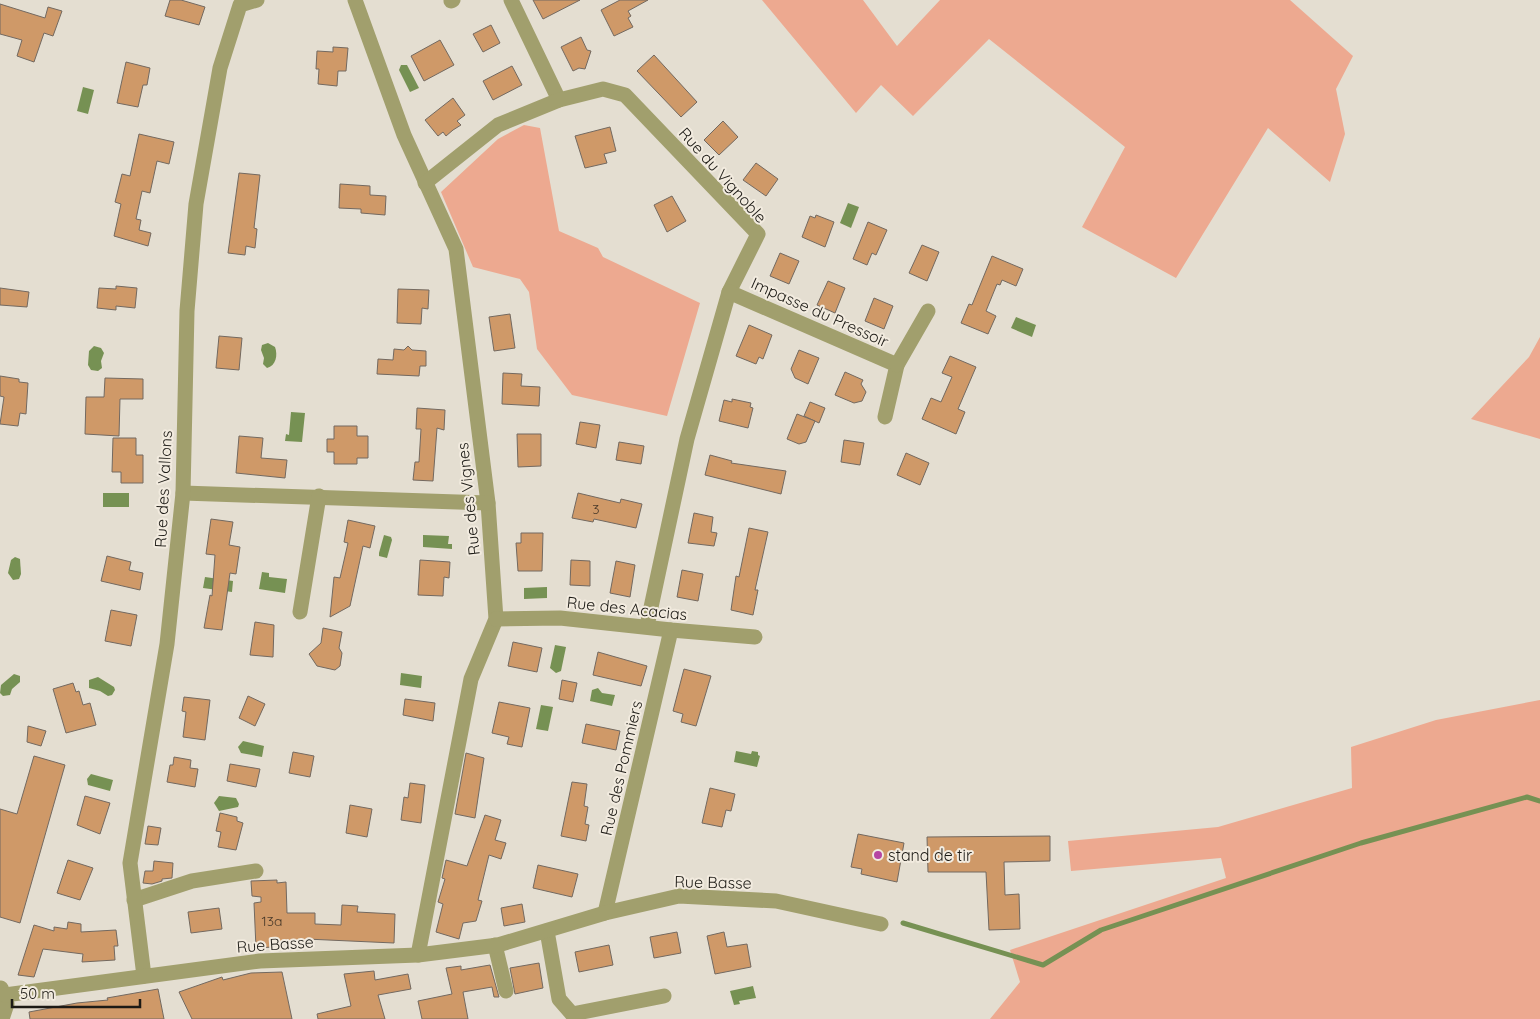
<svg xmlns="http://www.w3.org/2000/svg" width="1540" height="1019" font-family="Quicksand,sans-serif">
	<rect width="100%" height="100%" fill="#e4ded1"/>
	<g fill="#eda990">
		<polygon points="762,0 863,0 897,46 940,0 1290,0 1353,56 1336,89 1345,134 1330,182 1268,128 1176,278 1082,227 1125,147 989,39 913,116 881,85 856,113"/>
		<polygon points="524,125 540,128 559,231 598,248 603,257 700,303 667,416 572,395 537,349 529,292 520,279 473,267 441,192 498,139"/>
		<polygon points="1540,337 1540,439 1471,419 1529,357"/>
		<polygon points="1540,700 1540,1019 990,1019 1020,982 1010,950 1226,878 1221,858 1071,871 1068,841 1218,827 1352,788 1351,747 1436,720"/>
	</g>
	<g fill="#769153">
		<polygon points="401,65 407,65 419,88 410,92 399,70"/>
		<polygon points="83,87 94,90 88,114 77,111"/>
		<polygon points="848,203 859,207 851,228 840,223"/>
		<polygon points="1016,317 1036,325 1032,337 1011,328"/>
		<path d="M268,343L275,347C278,355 276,366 267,368L263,364L264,358L261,350L262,345Z"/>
		<polygon points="94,346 101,348 104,353 101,361 102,368 98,371 91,370 88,365 89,351"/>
		<polygon points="291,412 305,413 302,442 285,441 286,434 289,435"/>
		<rect x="103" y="493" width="26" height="14"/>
		<polygon points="384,535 391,537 392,540 387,558 379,556 379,553"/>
		<polygon points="423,535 449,536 448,544 452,544 452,549 423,547"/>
		<polygon points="15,557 20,559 21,574 19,579 13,580 8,573 11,560"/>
		<polygon points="262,572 269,573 269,577 287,579 285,593 259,589"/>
		<polygon points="205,577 233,581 232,592 203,588"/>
		<polygon points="547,587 547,598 524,599 524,588"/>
		<polygon points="555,645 566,647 561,671 556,673 550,668"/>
		<polygon points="401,673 422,676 421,688 400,685"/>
		<polygon points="14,674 20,676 20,682 12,689 10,695 3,696 0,693 1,685"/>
		<polygon points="98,677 114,687 115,690 112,695 108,696 100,691 89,688 89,680"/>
		<polygon points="598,688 602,693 615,695 612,706 590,701 592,690"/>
		<polygon points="541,705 553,707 548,731 536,729"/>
		<polygon points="243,741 264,746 262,757 241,753 238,747"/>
		<polygon points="736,751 751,754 752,751 758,752 758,755 760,756 757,767 734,762"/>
		<polygon points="91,774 113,780 110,791 88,785 87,779"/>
		<polygon points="219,796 236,798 239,804 238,807 219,811 214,803"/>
		<polygon points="753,986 756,998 739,1001 740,1004 734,1005 730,991"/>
	</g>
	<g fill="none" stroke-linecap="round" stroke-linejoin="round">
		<polyline stroke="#769153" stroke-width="5" points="903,923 1043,965 1101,930 1361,843 1527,797 1540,801"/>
	</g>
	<g fill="#cf9968" stroke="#736960">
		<polygon points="170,0 181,0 205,7 199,25 165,16"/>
		<polygon points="533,0 580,0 543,19"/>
		<polygon points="620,0 648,0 628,11 631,16 628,18 633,27 614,36 601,10"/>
		<polygon points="0,4 45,18 48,7 62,11 53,36 44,33 34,62 17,56 22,40 0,34"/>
		<polygon points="491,25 500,43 483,52 473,34"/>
		<polygon points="581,37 587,50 591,51 585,69 579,68 573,71 561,47"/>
		<polygon points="440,40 454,65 424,81 411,56"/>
		<polygon points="333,47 348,48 346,71 338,71 337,86 318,84 319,69 316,69 317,51 333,52"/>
		<polygon points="654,55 697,102 681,117 637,71"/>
		<polygon points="126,62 150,68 147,85 143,85 138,107 117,103"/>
		<polygon points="512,66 522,85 493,100 483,81"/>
		<polygon points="453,98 465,115 457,121 461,125 453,130 446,136 443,132 438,136 425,120"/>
		<polygon points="723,121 738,137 719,155 704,140"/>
		<polygon points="610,127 616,151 604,154 607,163 585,168 575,136"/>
		<polygon points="139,134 174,142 169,164 157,161 150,193 142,191 136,219 141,220 139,230 151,233 148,246 114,236 121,204 115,202 122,174 130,176"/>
		<polygon points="756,163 778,179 766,196 743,180"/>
		<polygon points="239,173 260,175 254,228 257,229 255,248 246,246 245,255 228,253"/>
		<polygon points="340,184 370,186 370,195 386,196 385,215 361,213 361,209 339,208"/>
		<polygon points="672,196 686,221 667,232 654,205"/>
		<polygon points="816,215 834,222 825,247 802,237 810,216 815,218"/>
		<polygon points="868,222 887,230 876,255 872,253 867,265 853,259"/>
		<polygon points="922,245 939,252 927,281 909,273"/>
		<polygon points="780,253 799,261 789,284 770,276"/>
		<polygon points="992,256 1023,269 1016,286 1002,280 1000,285 997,284 986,311 996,316 988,334 961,323 969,304 972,305"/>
		<polygon points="828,281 845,288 835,313 817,305"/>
		<polygon points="116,286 137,288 135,308 116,306 116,310 97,308 99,288 116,289"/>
		<polygon points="0,288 29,292 27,307 0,305"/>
		<polygon points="398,289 429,290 428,309 422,308 421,324 397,323"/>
		<polygon points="874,298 893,306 884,329 865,321"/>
		<polygon points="510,314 515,348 494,351 489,317"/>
		<polygon points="749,325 772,335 763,359 759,357 756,364 736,356"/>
		<polygon points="219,336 242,338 239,370 216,368"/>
		<polygon points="408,346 412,350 426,351 426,366 420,366 419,376 377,374 378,359 393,360 394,349 404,350"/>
		<polygon points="799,350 819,358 808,384 795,378 791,369"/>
		<polygon points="950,356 976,367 958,409 965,412 956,434 922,419 931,398 941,402 952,377 942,373"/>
		<polygon points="845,372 863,380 861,384 866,392 862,401 854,403 835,395"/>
		<polygon points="503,373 522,374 521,386 540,387 539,406 502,404"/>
		<polygon points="0,376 19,379 19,382 28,383 26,414 20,413 18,426 0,424 4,397 0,396"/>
		<polygon points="105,378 143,379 143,399 120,399 119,436 85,434 86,397 104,397"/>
		<polygon points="732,399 751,403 750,407 753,408 748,428 719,421 724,400 732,402"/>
		<polygon points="810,402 825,408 819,423 804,416"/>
		<polygon points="417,408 445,410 444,430 437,428 433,481 413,480 415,462 419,462 421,429 416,429"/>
		<polygon points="797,414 815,421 806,442 799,444 787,439"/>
		<polygon points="580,422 600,425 596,448 576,444"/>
		<polygon points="334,426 357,426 357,436 368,436 368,458 357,458 357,464 334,464 334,452 327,452 327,439 334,439"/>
		<polygon points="517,434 541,434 541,466 518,467"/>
		<polygon points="239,436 263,438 261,458 287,460 285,478 236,473"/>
		<polygon points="113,438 136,438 136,455 143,455 143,483 121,483 121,472 112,472"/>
		<polygon points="844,440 864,443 860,465 841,462"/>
		<polygon points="619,442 644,446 641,464 616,460"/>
		<polygon points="906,453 929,463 920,485 897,475"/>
		<polygon points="710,455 732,461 731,463 786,471 781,494 705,475"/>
		<polygon points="578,493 620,503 621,499 642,504 636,528 594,519 593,522 572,518"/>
		<polygon points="694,513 713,517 711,532 717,533 714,546 688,543"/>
		<polygon points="211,519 233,522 229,545 240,547 236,574 230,573 222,630 204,628 210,595 212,596 215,555 206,554"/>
		<polygon points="348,520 375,526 370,548 363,546 350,606 330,617 334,577 340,578 348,543 344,542"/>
		<polygon points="749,528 768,532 755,590 758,590 753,615 731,610 736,576 739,577"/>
		<polygon points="521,533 543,533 542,571 518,571 516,543 521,543"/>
		<polygon points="107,556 131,562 129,570 143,573 140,590 101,581"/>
		<polygon points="420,560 450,562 449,578 444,577 443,596 418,595"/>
		<polygon points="571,560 590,561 590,586 570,585"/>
		<polygon points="616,561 635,565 630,597 610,593"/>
		<polygon points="682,570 703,574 698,601 677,597"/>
		<polygon points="111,610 137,615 131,646 105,641"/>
		<polygon points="255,622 274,625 273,657 250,655"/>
		<polygon points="323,628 342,632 339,648 342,653 340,666 335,670 317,666 309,654 321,643"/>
		<polygon points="513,642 542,648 537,672 508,666"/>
		<polygon points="598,652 647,666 641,686 593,675"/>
		<polygon points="684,669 711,676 696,726 681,722 683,714 673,711"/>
		<polygon points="562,680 577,683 573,702 559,699"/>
		<polygon points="73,683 76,692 79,691 83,705 90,703 96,725 66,733 53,689"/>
		<polygon points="248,696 265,704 255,726 239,718"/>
		<polygon points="184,697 210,700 205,740 183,737 186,712 182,711"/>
		<polygon points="405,699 435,703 433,721 403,715"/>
		<polygon points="499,702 530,708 522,747 507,744 509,737 492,733"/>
		<polygon points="586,724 620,731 616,750 582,743"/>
		<polygon points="28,726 46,731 41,746 27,742"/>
		<polygon points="293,752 314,756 310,777 289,773"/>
		<polygon points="466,753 484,758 475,818 455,814"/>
		<polygon points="34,756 65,765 20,923 0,917 0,809 17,814"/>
		<polygon points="174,757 191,760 190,768 198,769 195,787 167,782 170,765 173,765"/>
		<polygon points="230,764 260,769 256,787 227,781"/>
		<polygon points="572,782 587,784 584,806 588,807 585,824 589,825 586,841 561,836"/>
		<polygon points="410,783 425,785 421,823 401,820 404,797 408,798"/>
		<polygon points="710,788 735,794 731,811 726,810 722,827 702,823"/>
		<polygon points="85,796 110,803 100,834 77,825"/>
		<polygon points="350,805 372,809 367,837 346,833"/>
		<polygon points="220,813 237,817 237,821 243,823 236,850 218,847 221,832 216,831"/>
		<polygon points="485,815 501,820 495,840 506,843 501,859 489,855 478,900 482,901 476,921 463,923 459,939 436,932 443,904 438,902 445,879 442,878 446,860 467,866"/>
		<polygon points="148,826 161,828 158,845 145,844"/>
		<polygon points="858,834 904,843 897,882 861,874 862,869 851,867"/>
		<polygon points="1050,836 1050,861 1004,862 1005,895 1019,894 1020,929 989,930 986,872 928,872 927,837"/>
		<polygon points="68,860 93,868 80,900 57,893"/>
		<polygon points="154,861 173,863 172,878 162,879 162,881 152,884 143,883 145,871 153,871"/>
		<polygon points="538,865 578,874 572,897 533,888"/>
		<polygon points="277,880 277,883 286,882 287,913 315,913 315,924 341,925 342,905 358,906 357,912 395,914 394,943 306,939 306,943 273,943 273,947 256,948 254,903 261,902 261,897 252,896 251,881"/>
		<polygon points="522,904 525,922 504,926 501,908"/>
		<polygon points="219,908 222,929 191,933 188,912"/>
		<polygon points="68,922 81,924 81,932 116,930 118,946 114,946 115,960 82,962 83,954 43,949 34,977 18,975 34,925 54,931 54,927 67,929"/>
		<polygon points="677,932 681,953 654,958 650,937"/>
		<polygon points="724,932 727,947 747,944 751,967 715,974 707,936"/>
		<polygon points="609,945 613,965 579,972 575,952"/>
		<polygon points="539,963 543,988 515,994 510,968"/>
		<polygon points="490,965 499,997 494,997 492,987 463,992 468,1019 422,1019 418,1001 452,994 446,968 461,966 461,970"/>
		<polygon points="374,971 375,980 408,974 411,989 378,995 385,1019 318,1019 317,1014 351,1006 344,974"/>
		<polygon points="282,972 292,1019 192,1019 179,992 222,977 223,980 251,973"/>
		<polygon points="158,989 164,1019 30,1019 29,1012 77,1003 108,1000 107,998"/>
	</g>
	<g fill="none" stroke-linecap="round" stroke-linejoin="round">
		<g stroke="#a19f6d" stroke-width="15">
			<polyline points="355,0 404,135 456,249 488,503 496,619 471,679 418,955"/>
			<polyline points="511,0 559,100"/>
			<polyline points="451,1 453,0"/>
			<polyline points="425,183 498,125 559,100 603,89 625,95 758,234 729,292 687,439 647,626"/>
			<polyline points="729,292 897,365 885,417"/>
			<polyline points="897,365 928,311"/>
			<polyline points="183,493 488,503"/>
			<polyline points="300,612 319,496"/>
			<polyline points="496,619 560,618 671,630 755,637"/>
			<polyline points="134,900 192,881 256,871"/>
			<polyline points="605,913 671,630"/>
			<polyline points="547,931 559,999 572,1014 664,996"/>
			<polyline points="495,945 506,991"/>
			<polyline points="144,976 130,863 167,644 183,493 187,311 196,204 220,68 240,5 257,0"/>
			<polyline points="1,988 7,1004 2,1019"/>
			<polyline points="5,995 260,961 418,955 498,945 605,913 679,896 776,901 881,924"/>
		</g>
	</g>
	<circle fill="#b646a3" stroke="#f2ebdf" stroke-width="2" cx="878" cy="855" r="5"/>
	<g text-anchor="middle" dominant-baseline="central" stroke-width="4" stroke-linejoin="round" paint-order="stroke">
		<g font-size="14" fill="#493a2a">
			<text x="596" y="509">3</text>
			<text x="272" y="921">13a</text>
		</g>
		<g font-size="16" fill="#1c1a15" stroke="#f2ebdf">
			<text transform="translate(723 175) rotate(48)">Rue du Vignoble</text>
			<text transform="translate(820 312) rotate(24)">Impasse du Pressoir</text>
			<text transform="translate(163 489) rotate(-87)">Rue des Vallons</text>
			<text transform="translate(468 499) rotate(-96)">Rue des Vignes</text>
			<text transform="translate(627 608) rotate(6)">Rue des Acacias</text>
			<text transform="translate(621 768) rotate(-77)">Rue des Pommiers</text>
			<text transform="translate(713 882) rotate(1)">Rue Basse</text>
			<text transform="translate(275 944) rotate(-4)">Rue Basse</text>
		</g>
		<g font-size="16" fill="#1c1a15" stroke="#f2ebdf" text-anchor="start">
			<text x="888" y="855">stand de tir</text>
		</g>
	</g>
	<path d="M12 999v8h128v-8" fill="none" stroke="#1c1a15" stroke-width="2.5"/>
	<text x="20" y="999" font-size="15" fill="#1c1a15" stroke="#f2ebdf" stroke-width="4" paint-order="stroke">50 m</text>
</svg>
